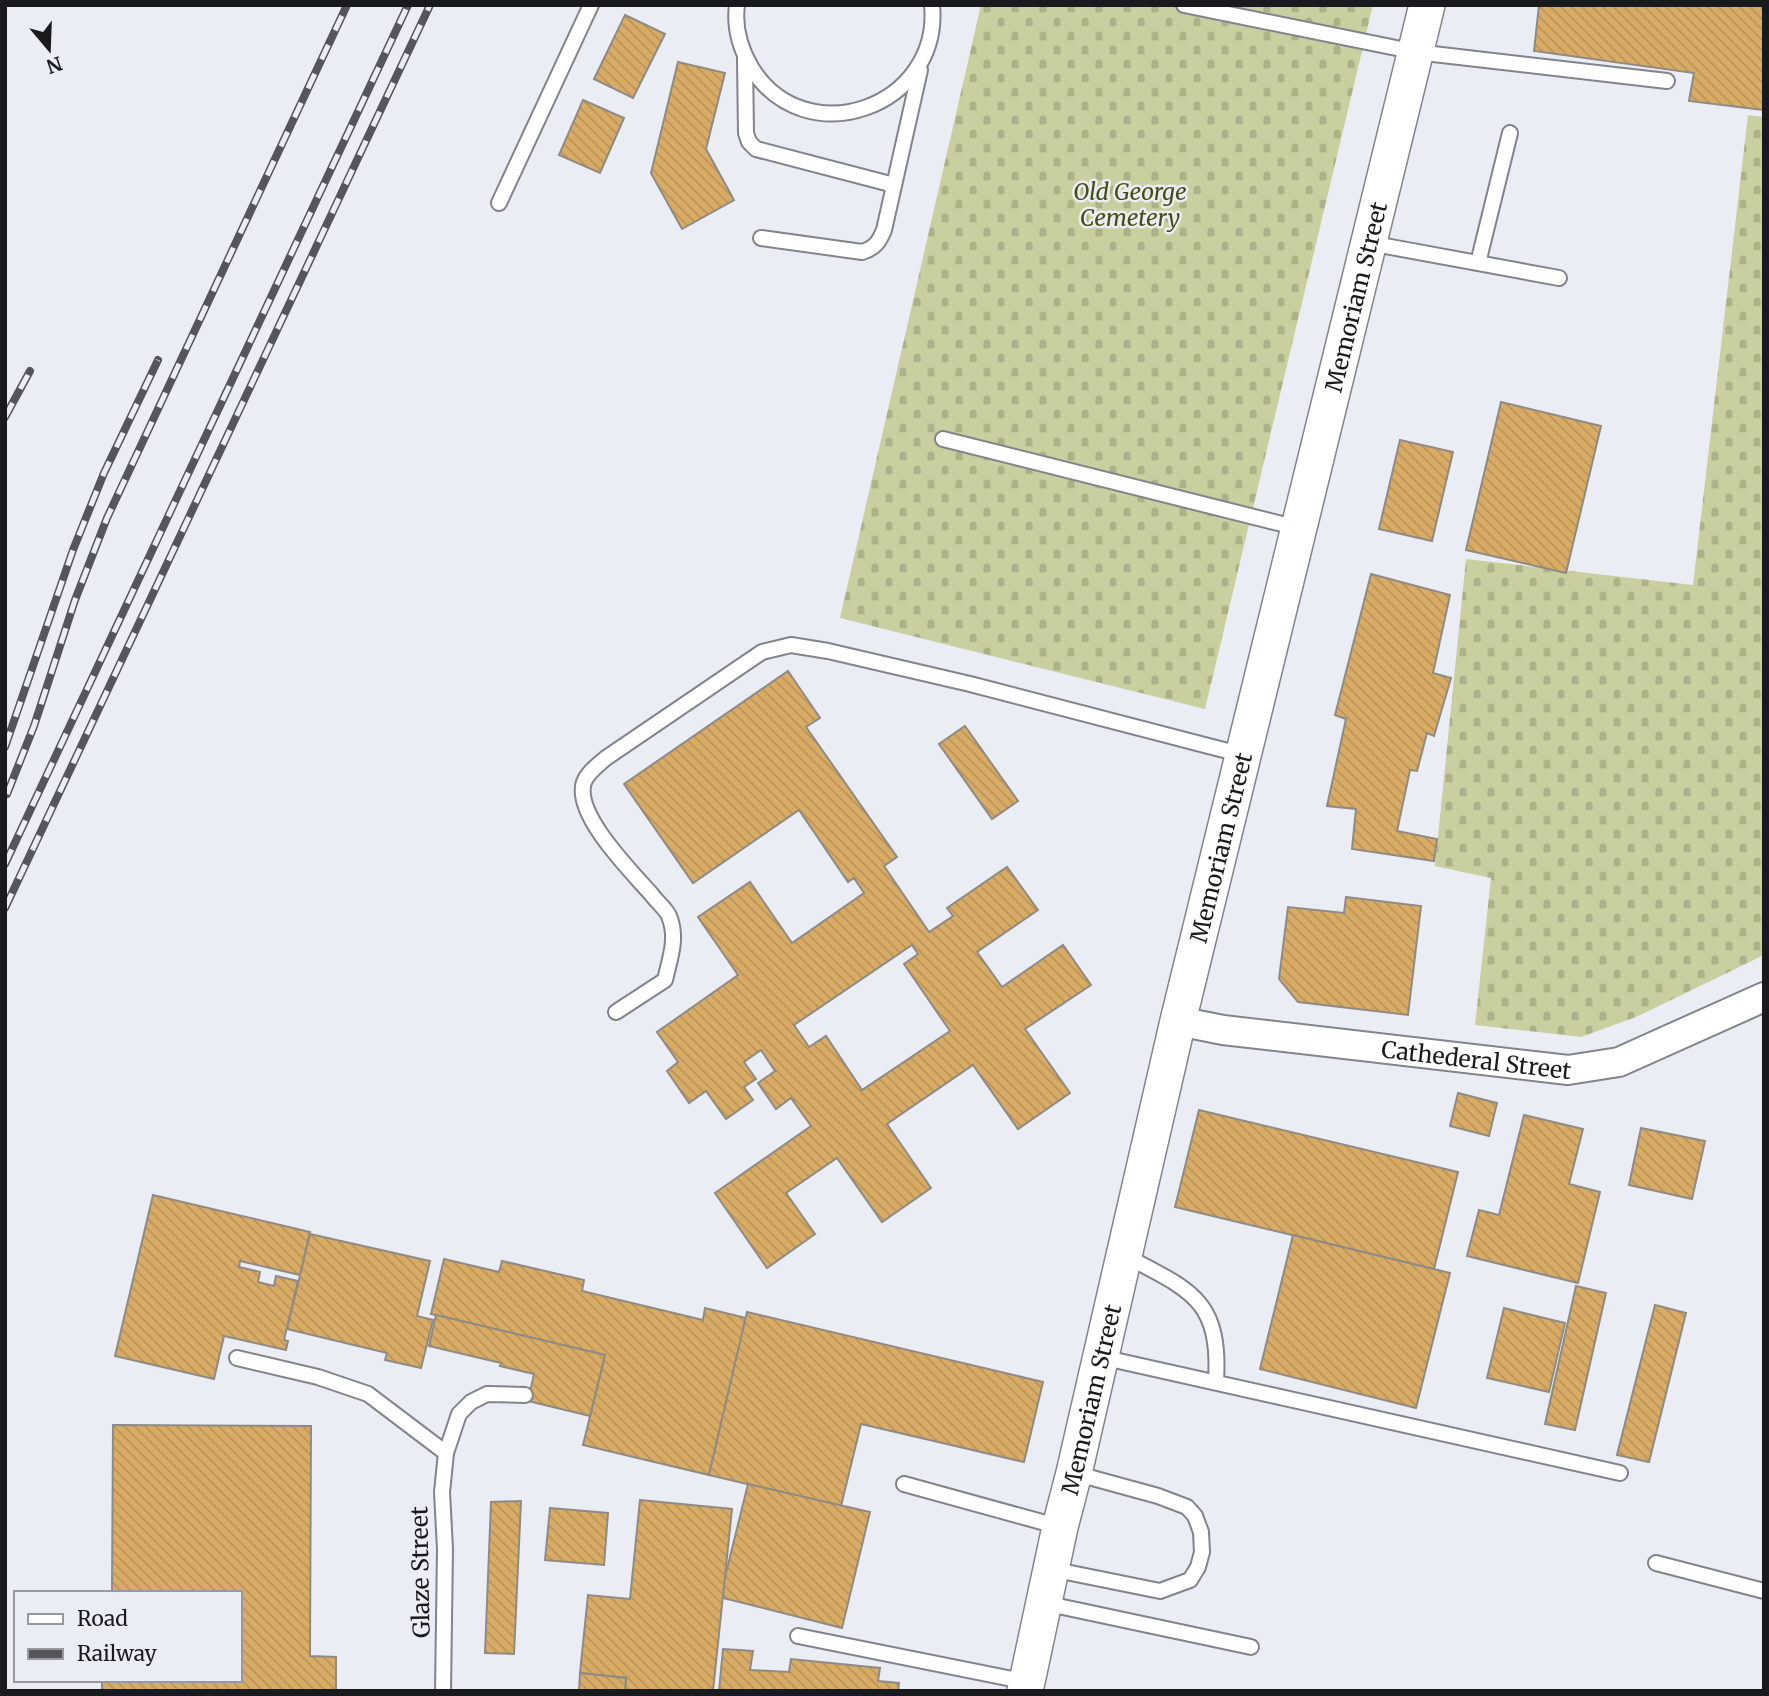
<svg xmlns="http://www.w3.org/2000/svg" width="1769" height="1696" font-family="Merriweather,serif">
	<defs>
		<pattern id="cemetery-stones" width="16" height="16" patternUnits="userSpaceOnUse" patternTransform="scale(1.75)"><rect width="16" height="16" fill="#c9cf9e"/><path d="M2 7V4a2 2 0 0 1 4 0v3zM10 15v-3a2 2 0 0 1 4 0v3z" fill="#acb188"/></pattern>
		<pattern id="building-back-hatch" width="6" height="6" patternUnits="userSpaceOnUse" patternTransform="scale(1.75)"><rect width="6" height="6" fill="#d9ac66"/><path d="M-1 5l2 2M0 0l6 6M5-1l2 2" fill="none" stroke="#ba9358"/></pattern>
	</defs>
	<rect width="100%" height="100%" fill="#ebedf5"/>
	<g fill="url(#cemetery-stones)">
		<polygon points="981,5 1373,5 1205,709 840,618"/>
		<polygon points="1748,115 1764,117 1764,955 1636,1017 1581,1037 1475,1025 1491,878 1435,866 1466,559 1693,585"/>
	</g>
	<g fill="url(#building-back-hatch)" stroke="#8f8a84" stroke-width="2" fill-rule="evenodd">
		<polygon points="1539,5 1764,5 1764,110 1689,101 1694,73 1534,51"/>
		<polygon points="625,15 665,34 633,98 594,79"/>
		<polygon points="678,62 725,73 706,149 734,200 682,229 651,173"/>
		<polygon points="583,100 624,118 600,173 559,155"/>
		<polygon points="1501,402 1601,426 1566,573 1466,550"/>
		<polygon points="1400,440 1453,452 1432,541 1379,529"/>
		<polygon points="1371,574 1450,595 1433,673 1451,678 1434,736 1427,733 1417,771 1410,770 1397,831 1437,839 1434,861 1352,849 1356,809 1327,806 1346,719 1335,715"/>
		<path d="M788,671L820,718L806,727L897,857L884,866L929,932L953,916L947,908L1007,867L1038,910L977,952L1002,987L1063,945L1091,985L1025,1029L1070,1093L1018,1129L973,1065L887,1124L931,1188L882,1222L837,1158L786,1193L815,1234L767,1268L715,1193L811,1126L791,1098L776,1109L758,1083L775,1071L761,1050L744,1062L756,1079L744,1087L753,1100L726,1119L706,1091L689,1103L667,1071L678,1062L657,1032L738,975L698,917L750,882L792,943L864,893L854,878L848,882L799,810L693,883L624,784ZM912,945L918,954L904,964L950,1031L862,1090L826,1036L809,1047L794,1025Z"/>
		<polygon points="965,726 1018,801 992,819 939,744"/>
		<polygon points="1346,897 1421,906 1408,1015 1298,1002 1279,979 1288,907 1344,913"/>
		<polygon points="1458,1093 1497,1103 1489,1136 1450,1126"/>
		<polygon points="1199,1110 1458,1172 1434,1269 1175,1207"/>
		<polygon points="1524,1115 1583,1129 1569,1184 1600,1192 1578,1283 1467,1256 1479,1210 1499,1215"/>
		<polygon points="1641,1128 1705,1141 1692,1199 1629,1185"/>
		<polygon points="153,1195 310,1232 300,1275 240,1261 239,1267 260,1272 258,1282 274,1286 276,1276 298,1281 284,1340 288,1341 286,1350 224,1336 214,1379 115,1356"/>
		<polygon points="310,1234 430,1261 417,1316 433,1320 421,1368 385,1360 387,1353 287,1329"/>
		<polygon points="1293,1235 1450,1273 1416,1408 1260,1369"/>
		<polygon points="444,1259 499,1272 502,1261 584,1280 582,1291 703,1320 705,1308 746,1318 709,1475 583,1445 605,1355 431,1314"/>
		<polygon points="1576,1286 1606,1293 1575,1430 1545,1424"/>
		<polygon points="1655,1305 1686,1313 1649,1462 1617,1455"/>
		<polygon points="1504,1308 1565,1323 1549,1392 1487,1378"/>
		<polygon points="747,1312 1043,1382 1024,1462 861,1424 841,1506 709,1475"/>
		<polygon points="436,1315 605,1355 590,1416 528,1401 534,1374 500,1366 501,1363 429,1346"/>
		<polygon points="113,1425 311,1426 310,1656 336,1657 336,1691 102,1691 102,1680 240,1680 240,1593 112,1593"/>
		<polygon points="748,1484 870,1512 842,1628 723,1598 724,1581"/>
		<polygon points="640,1500 732,1509 713,1691 625,1691 626,1678 580,1673 588,1595 630,1599"/>
		<polygon points="521,1501 514,1654 485,1653 491,1502"/>
		<polygon points="550,1508 608,1513 604,1565 545,1560"/>
		<polygon points="723,1649 753,1651 750,1670 789,1672 791,1659 880,1668 878,1681 899,1683 898,1691 719,1691"/>
		<polygon points="580,1673 626,1678 625,1691 579,1691"/>
	</g>
	<g fill="none" stroke-linecap="round" stroke-linejoin="round">
		<g stroke="#82838b" stroke-width="18">
			<g id="service">
				<path d="M737,5C734,27 740,48 751,67C805,156 942,107 932,5"/>
				<polyline points="1184,5 1416,52 1667,81"/>
				<polyline points="745,59 746,133 749,142 756,149 894,185"/>
				<polyline points="499,203 591,5"/>
				<path d="M761,238L862,252C875,248 879,242 884,230L920,70"/>
				<polyline points="1369,243 1559,278"/>
				<polyline points="1478,263 1510,133"/>
				<polyline points="943,439 1298,528"/>
				<path d="M616,1012L665,980C670,958 678,938 669,916C666,909 657,902 652,895C632,872 573,814 584,782C588,772 598,765 606,758L762,652L791,645L828,651L970,684L1243,755"/>
				<path d="M1124,1255C1189,1290 1221,1298 1216,1381"/>
				<polyline points="1101,1357 1620,1473"/>
				<polyline points="237,1358 318,1377 368,1394 446,1453"/>
				<polyline points="904,1484 1060,1527"/>
				<polyline points="1656,1563 1764,1591"/>
				<polyline points="1051,1569 1160,1591 1190,1580 1198,1567 1202,1552 1201,1532 1195,1516 1187,1507 1158,1496 1074,1473"/>
				<polyline points="1044,1603 1251,1647"/>
				<polyline points="798,1636 1027,1682"/>
				<polyline points="443,1691 445,1549 442,1492 446,1453 459,1414 471,1402 487,1394 525,1395"/>
			</g>
		</g>
		<g stroke="#82838b" stroke-width="32">
			<g id="minor">
				<path id="s1" d="M1178,1021L1223,1030L1568,1070L1619,1062L1764,997"/>
			</g>
		</g>
		<g stroke="#82838b" stroke-width="38">
			<g id="tertiary">
				<path id="s2" d="M1025,1691L1060,1527L1074,1473L1178,1021L1427,5"/>
			</g>
		</g>
		<use href="#service" stroke="#fff" stroke-width="14"/>
		<use href="#minor" stroke="#fff" stroke-width="28"/>
		<use href="#tertiary" stroke="#fff" stroke-width="35"/>
		<g stroke="#55565b" stroke-width="8">
			<g id="rail">
				<polyline points="5,417 30,371"/>
				<polyline points="5,747 73,550 104,473 158,360"/>
				<polyline points="7,794 34,726 75,600 107,518 347,5"/>
				<polyline points="5,864 408,5"/>
				<polyline points="5,908 430,5"/>
			</g>
		</g>
		<use href="#rail" stroke="#ebedf5" stroke-width="5" stroke-dasharray="16" stroke-linecap="butt"/>
	</g>
	<g text-anchor="middle" dominant-baseline="central" stroke-width="5" stroke-linejoin="round" paint-order="stroke">
		<g font-size="23" font-style="italic" fill="#464b0f" stroke="#ebedf5">
			<text x="1130" y="191">Old George<tspan x="1130" dy="26">Cemetery</tspan></text>
		</g>
		<g font-size="23" fill="#191a1d" stroke="#ebedf5">
			<text stroke="none"><textPath href="#s2" startOffset="1433">Memoriam Street</textPath></text>
			<text stroke="none"><textPath href="#s2" startOffset="866">Memoriam Street</textPath></text>
			<text stroke="none"><textPath href="#s1" startOffset="301">Cathederal Street</textPath></text>
			<text stroke="none"><textPath href="#s2" startOffset="299">Memoriam Street</textPath></text>
			<text transform="translate(420 1572) rotate(-91)">Glaze Street</text>
		</g>
	</g>
	<rect width="1769" height="1696" fill="none" stroke="#191a1d" stroke-width="14"/>
	<rect x="14" y="1591" width="228" height="91" fill="#ebedf5" stroke="#97999f" stroke-width="2"/>
	<rect x="28" y="1614" width="35" height="10" fill="#ffffff" stroke="#97999f" stroke-width="2"/>
	<text x="77" y="1626" font-size="21" fill="#191a1d">Road</text>
	<rect x="28" y="1649" width="35" height="10" fill="#55565b" stroke="#97999f" stroke-width="2"/>
	<text x="77" y="1661" font-size="21" fill="#191a1d">Railway</text>
	<g transform="translate(49 49) rotate(161)" stroke="#ebedf5" stroke-width="5" paint-order="stroke">
	<path d="M0-5L12 26L0 18L-12 26Z" fill="#191a1d"/>
	<text y="-10" font-size="19" font-weight="bold" text-anchor="middle" fill="#191a1d">N</text>
	</g>
</svg>
